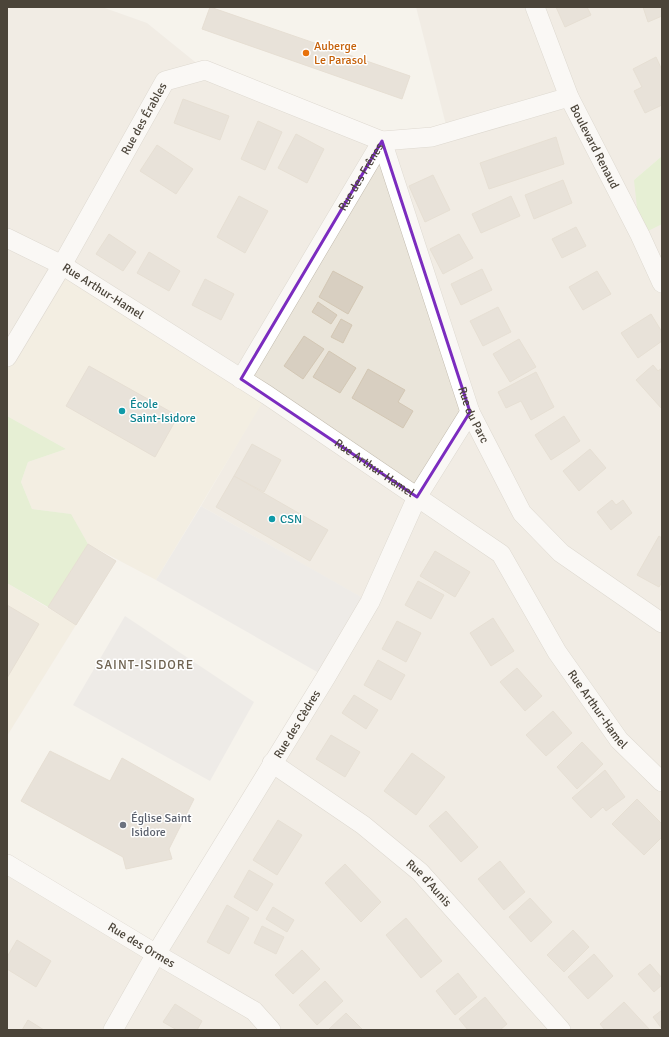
<svg xmlns="http://www.w3.org/2000/svg" width="669" height="1037" font-family="Signika,sans-serif">
	<rect width="100%" height="100%" fill="#f6f3ec"/>
	<polygon fill="#eae5da" points="7,7 102,7 147,23 205,70 382,141 448,133 416,7 662,7 662,156 634,180 662,221 662,1030 7,1030 7,864 156,954 369,602 201,506 266,395 7,357"/>
	<g fill="#efe8d6">
		<polygon points="62,265 267,395 156,580 88,544 70,514 32,509 21,482 28,462 66,449 7,416 7,357"/>
		<polygon points="7,583 76,625 7,736"/>
	</g>
	<g fill="#d2eab5">
		<polygon points="662,156 662,224 640,235 634,180"/>
		<polygon points="7,416 66,449 28,462 21,482 32,509 71,514 88,544 48,607 7,583"/>
	</g>
	<g fill="#e5e3e0">
		<polygon points="201,506 370,602 326,677 156,580"/>
		<polygon points="125,616 254,702 210,781 73,705"/>
	</g>
	<g fill="#d8cfc1" stroke="#d3c7b4">
		<polygon points="210,7 410,76 402,99 202,29"/>
		<polygon points="556,7 587,7 591,15 565,27"/>
		<polygon points="643,7 662,7 662,16 648,22"/>
		<polygon points="656,57 662,70 662,105 645,113 634,91 642,87 633,69"/>
		<polygon points="183,99 229,116 220,140 174,123"/>
		<polygon points="258,121 282,132 265,170 241,159"/>
		<polygon points="296,134 324,149 307,183 278,168"/>
		<polygon points="556,137 564,164 489,189 480,163"/>
		<polygon points="157,145 193,169 176,194 140,171"/>
		<polygon points="433,175 450,210 425,222 409,186"/>
		<polygon points="563,180 572,203 534,219 525,195"/>
		<polygon points="239,196 268,211 245,253 217,237"/>
		<polygon points="511,196 520,216 481,233 472,214"/>
		<polygon points="576,227 586,246 562,258 552,239"/>
		<polygon points="109,234 136,252 123,271 96,254"/>
		<polygon points="459,234 473,258 443,274 430,249"/>
		<polygon points="149,252 180,271 169,291 137,273"/>
		<polygon points="482,269 492,290 461,305 451,284"/>
		<polygon points="333,271 363,287 348,314 319,297"/>
		<polygon points="597,271 611,294 583,310 569,287"/>
		<polygon points="205,279 234,294 221,320 192,305"/>
		<polygon points="318,302 337,315 331,324 312,312"/>
		<polygon points="498,307 511,332 483,346 470,321"/>
		<polygon points="651,314 662,332 662,341 638,358 621,333"/>
		<polygon points="341,319 352,325 343,343 331,337"/>
		<polygon points="304,336 324,349 303,379 284,366"/>
		<polygon points="519,339 536,367 510,382 493,354"/>
		<polygon points="329,351 356,368 340,393 313,377"/>
		<polygon points="653,365 658,371 662,368 662,409 636,380"/>
		<polygon points="89,366 178,416 155,457 66,406"/>
		<polygon points="368,369 405,390 398,402 413,411 403,428 352,398"/>
		<polygon points="536,372 554,407 531,420 521,401 506,408 498,392"/>
		<polygon points="564,416 580,441 551,460 535,435"/>
		<polygon points="252,444 281,460 264,492 234,476"/>
		<polygon points="590,449 606,468 579,491 563,471"/>
		<polygon points="234,476 328,530 310,561 216,507"/>
		<polygon points="612,500 616,505 623,500 632,513 611,530 597,512"/>
		<polygon points="659,536 662,538 662,582 659,587 637,575"/>
		<polygon points="88,544 116,561 76,625 48,607"/>
		<polygon points="435,551 470,572 455,597 420,576"/>
		<polygon points="418,581 444,595 431,619 405,605"/>
		<polygon points="7,605 39,624 7,678"/>
		<polygon points="493,618 514,651 491,666 470,633"/>
		<polygon points="397,621 421,633 406,662 382,649"/>
		<polygon points="378,660 405,675 391,700 364,685"/>
		<polygon points="517,668 542,696 525,711 500,682"/>
		<polygon points="354,695 378,710 366,729 342,713"/>
		<polygon points="553,711 572,733 546,756 526,735"/>
		<polygon points="331,735 360,752 345,777 316,759"/>
		<polygon points="582,742 603,764 577,789 557,767"/>
		<polygon points="50,751 110,781 122,758 194,799 169,849 172,859 126,869 123,857 21,801"/>
		<polygon points="412,753 445,777 416,815 384,791"/>
		<polygon points="605,770 625,797 606,811 603,807 591,818 572,798"/>
		<polygon points="637,799 662,824 662,837 644,855 612,824"/>
		<polygon points="446,811 478,847 461,862 429,826"/>
		<polygon points="278,820 302,835 277,875 253,860"/>
		<polygon points="500,861 525,892 504,910 478,879"/>
		<polygon points="345,864 381,902 361,922 325,883"/>
		<polygon points="249,870 273,884 257,911 234,897"/>
		<polygon points="530,898 552,922 531,942 509,917"/>
		<polygon points="227,905 249,918 229,954 207,942"/>
		<polygon points="273,907 294,920 287,932 266,919"/>
		<polygon points="406,918 442,961 421,978 386,935"/>
		<polygon points="262,926 284,937 276,954 254,943"/>
		<polygon points="573,930 589,947 564,972 547,955"/>
		<polygon points="17,940 51,961 36,987 7,969 7,957"/>
		<polygon points="302,950 320,969 293,994 275,975"/>
		<polygon points="594,954 613,976 588,999 568,977"/>
		<polygon points="650,964 662,978 662,985 654,992 638,974"/>
		<polygon points="458,973 477,997 455,1015 436,991"/>
		<polygon points="325,981 343,1001 317,1025 299,1005"/>
		<polygon points="485,997 507,1024 500,1030 468,1030 459,1019"/>
		<polygon points="624,1002 650,1030 605,1030 600,1024"/>
		<polygon points="175,1004 202,1021 197,1030 177,1030 163,1022"/>
		<polygon points="662,1010 662,1029 653,1017"/>
		<polygon points="346,1013 363,1030 328,1030"/>
		<polygon points="28,1020 44,1030 22,1030"/>
	</g>
	<g fill="none" stroke-linecap="round" stroke-linejoin="round">
		<g stroke="#c2bbae" stroke-width="20">
			<g id="minor">
				<path id="s1" d="M535,7L569,97L640,235L662,283"/>
				<path id="s2" d="M7,238L62,265L267,395L501,554L557,652L619,740L662,782"/>
				<path id="s3" d="M7,357L62,265L165,81L205,70L382,141L470,412L522,513L561,553L662,623"/>
				<path id="s4" d="M241,379L382,141L432,137L569,97"/>
				<path id="s5" d="M272,763L363,825L420,872L561,1030"/>
				<path id="s6" d="M7,864L156,954L254,1011L271,1030"/>
				<path id="s7" d="M113,1030L156,954L326,677L370,602L417,497L470,412"/>
			</g>
		</g>
		<use href="#minor" stroke="#fff" stroke-width="19"/>
	</g>
	<path d="M0 0H669V1037H0ZM382,141L470,412L417,497L241,379Z" fill="#f6f3ec" fill-opacity=".55" fill-rule="evenodd"/>
	<path fill="none" stroke="#7b2cbf" stroke-width="3" stroke-linejoin="round" d="M382,141L470,412L417,497L241,379Z"/>
	<circle fill="#e8710a" stroke="#fff" stroke-width="1.5" cx="306" cy="53" r="4"/>
	<g fill="#0f9aa8" stroke="#fff" stroke-width="1.5">
		<circle cx="122" cy="411" r="4"/>
		<circle cx="272" cy="519" r="4"/>
	</g>
	<circle fill="#6b7280" stroke="#fff" stroke-width="1.5" cx="123" cy="825" r="4"/>
	<g text-anchor="middle" dominant-baseline="central" stroke-width="3" stroke-linejoin="round" paint-order="stroke">
		<g font-size="12" fill="#c56008" stroke="#fff" text-anchor="start">
			<text x="314" y="46">Auberge<tspan x="314" dy="14">Le Parasol</tspan></text>
		</g>
		<g font-size="12" fill="#4b4439" stroke="#fff">
			<text stroke="none"><textPath href="#s3" startOffset="275">Rue des Érables</textPath></text>
			<text stroke="none"><textPath href="#s1" startOffset="152">Boulevard Renaud</textPath></text>
			<text stroke="none"><textPath href="#s4" startOffset="235">Rue des Frênes</textPath></text>
			<text stroke="none"><textPath href="#s2" startOffset="110">Rue Arthur-Hamel</textPath></text>
			<text stroke="none"><textPath href="#s3" startOffset="839">Rue du Parc</textPath></text>
			<text stroke="none"><textPath href="#s2" startOffset="434">Rue Arthur-Hamel</textPath></text>
			<text stroke="none"><textPath href="#s2" startOffset="770">Rue Arthur-Hamel</textPath></text>
			<text stroke="none"><textPath href="#s7" startOffset="357">Rue des Cèdres</textPath></text>
			<text stroke="none"><textPath href="#s5" startOffset="198">Rue d'Aunis</textPath></text>
			<text stroke="none"><textPath href="#s6" startOffset="157">Rue des Ormes</textPath></text>
		</g>
		<g font-size="12" fill="#0d838f" stroke="#fff" text-anchor="start">
			<text x="130" y="404">École<tspan x="130" dy="14">Saint-Isidore</tspan></text>
			<text x="280" y="519">CSN</text>
		</g>
		<g font-size="12" fill="#5b616d" stroke="#fff" text-anchor="start">
			<text x="131" y="818">Église Saint<tspan x="131" dy="14">Isidore</tspan></text>
		</g>
		<g font-size="13" letter-spacing="1" fill="#6e6250" stroke="#fff">
			<text x="145" y="665">SAINT-ISIDORE</text>
		</g>
	</g>
	<rect width="669" height="1037" fill="none" stroke="#4b4439" stroke-width="16"/>
</svg>
